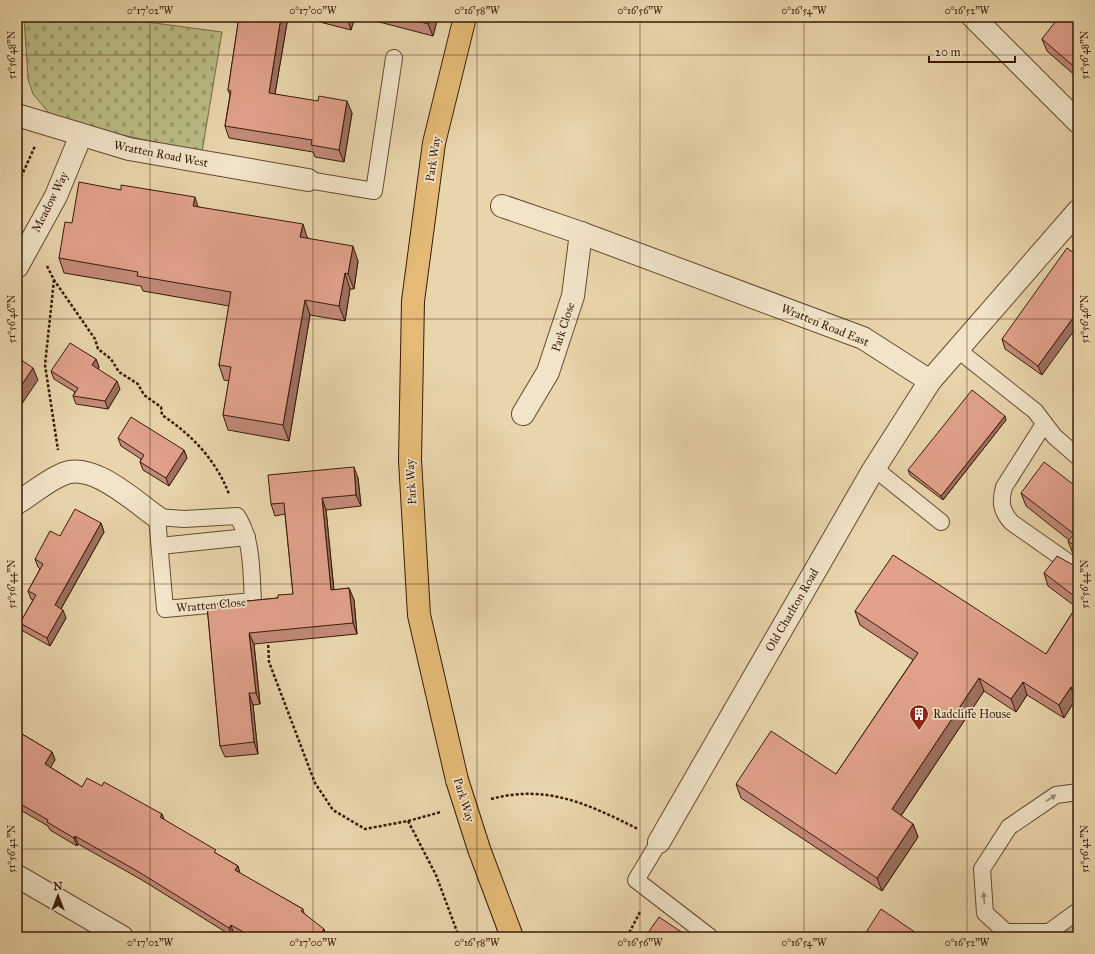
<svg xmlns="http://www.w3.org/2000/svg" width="1095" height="954" font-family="'IM FELL Great Primer',serif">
	<defs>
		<pattern id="cemetery-stones" width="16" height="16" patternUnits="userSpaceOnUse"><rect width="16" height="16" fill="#bbbc86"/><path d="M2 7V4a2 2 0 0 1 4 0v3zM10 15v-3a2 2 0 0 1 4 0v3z" fill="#a2a172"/></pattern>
	</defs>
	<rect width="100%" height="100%" fill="#e9d5ab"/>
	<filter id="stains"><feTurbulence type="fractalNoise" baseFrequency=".005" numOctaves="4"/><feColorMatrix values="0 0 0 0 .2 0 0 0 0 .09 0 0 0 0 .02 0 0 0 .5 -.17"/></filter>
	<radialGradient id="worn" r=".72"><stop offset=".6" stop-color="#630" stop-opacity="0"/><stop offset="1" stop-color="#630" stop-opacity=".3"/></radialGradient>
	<polygon fill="url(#cemetery-stones)" stroke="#7a6b48" points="24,17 131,17 132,20 222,32 202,152 85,127 53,118 33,94 28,79"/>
	<polygon fill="#bbbc86" stroke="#7a6b48" points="1078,918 1078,937 1060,937 1061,934"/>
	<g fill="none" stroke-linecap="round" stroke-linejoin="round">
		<g stroke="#664932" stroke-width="18">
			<g id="lane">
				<polyline points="308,180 374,191 394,58"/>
				<polyline points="958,350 1035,411 1054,436 1078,457"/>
				<path d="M1044,424L1004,487C1000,502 1001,510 1011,522L1078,569"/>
				<polyline points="874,468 941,522"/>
				<path d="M237,516C253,540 251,573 253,601L165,609L157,517L184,519Z"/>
				<polyline points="160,546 247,537"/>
				<polyline points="1078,792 1056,795 1009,827 982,869 985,913 1006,932 1049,932 1078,911"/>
				<polyline points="659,842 636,880 710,937"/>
			</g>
		</g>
		<g stroke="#664932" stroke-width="24">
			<g id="street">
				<polyline points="973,17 1078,122"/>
				<polyline points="17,115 129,149 308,180"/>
				<polyline points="502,206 581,233 863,338 930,381"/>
				<polyline points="17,267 56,196 81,135"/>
				<polyline points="523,414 548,372 573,296 581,233"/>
				<path d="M17,503C32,494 45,482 61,475C90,459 134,501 157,517"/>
				<polyline points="659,842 872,472 930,381 1078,211"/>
				<polyline points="17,876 122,937"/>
			</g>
		</g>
		<g stroke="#3a1a0a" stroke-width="24">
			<g id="primary">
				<polyline points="457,780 419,615 410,460 413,301 434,143 465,17"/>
				<polyline points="479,849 512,937"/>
			</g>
		</g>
		<g stroke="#3a1a0a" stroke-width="2.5" stroke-dasharray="3 2" stroke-linecap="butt">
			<polyline points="17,32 20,89"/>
			<polyline points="17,186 35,146"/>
			<path d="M47,266L54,280L95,339L98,349L111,359L119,372L138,384L144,395L161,407L162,415C192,435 216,460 229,494"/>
			<polyline points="54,280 45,365 58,450"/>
			<polyline points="268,640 269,662 315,783 333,810 365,829 408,821 441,812"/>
			<path d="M491,799C547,784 588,804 638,829"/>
			<polyline points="408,821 436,875 459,937"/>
			<polyline points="627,937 640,912"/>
		</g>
		<use href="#lane" stroke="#f1e4c8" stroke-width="16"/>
		<use href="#street" stroke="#f1e4c8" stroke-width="22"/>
		<use href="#primary" stroke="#e4ba76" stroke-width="22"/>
		<g stroke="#3a1a0a" stroke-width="24" stroke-linecap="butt">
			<polyline id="primary-bridge" points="457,780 479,849"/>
		</g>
		<use href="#primary-bridge" stroke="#e4ba76" stroke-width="22"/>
	</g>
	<g fill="#c28a78" stroke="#3a1a0a">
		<polygon points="239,17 288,17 275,94 352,113 344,162 315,157 313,152 229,138 225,126 230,95 228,90"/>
		<polygon points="300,17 355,17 351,30"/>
		<polygon points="360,17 438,17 433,36"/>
		<polygon points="1078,17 1078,78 1047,51 1042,39"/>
		<polygon points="199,207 308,238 358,261 354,289 350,289 345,321 310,315 289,441 228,430 223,415 229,381 224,380 219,365 229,306 143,291 141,286 64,273 59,258 72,223"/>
		<polygon points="1078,256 1042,375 1005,349 1002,339"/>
		<polygon points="96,359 99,367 98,369 120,389 108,409 76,404 73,396 75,392 54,379 51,371"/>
		<polygon points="1006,420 943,500 910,475 908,470"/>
		<polygon points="118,438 184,450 187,458 169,486 143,470 140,462 141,459 121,446"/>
		<polygon points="358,478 361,506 326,510 334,590 349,588 354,600 357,634 254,644 260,704 253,705 258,754 225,757 220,746 207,605 278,598 293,594 285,514 275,516 271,504"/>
		<polygon points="1078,488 1078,557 1073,554 1068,541 1069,540 1026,506 1021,493"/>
		<polygon points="101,523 104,532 61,609 66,618 50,646 23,631 20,623 33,600 31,599 28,591 40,569 38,567 35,559 60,536"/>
		<polygon points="1078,563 1078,702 1075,700 1064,718 1027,695 1016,712 984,691 901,816 913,824 918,837 882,891 741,798 736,784 836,774 913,660 860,625 855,611 1046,654 1076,607 1048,586 1044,573 1073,565"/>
		<polygon points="17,731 52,752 55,760 50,767 82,787 102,786 162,814 164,820 217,854 238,866 240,874 303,909 304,913 327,937 240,937 233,933 232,936 142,880 78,844 77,846 50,830 48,826 17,808"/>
	</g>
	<g fill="#9e7161" stroke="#3a1a0a">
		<polygon points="281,17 288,17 273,105 269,93"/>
		<polygon points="347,17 355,17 351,30 347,18"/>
		<polygon points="430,17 438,17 433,36 428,24"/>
		<polygon points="347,101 352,113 344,162 339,150"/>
		<polygon points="19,147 21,154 17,163 17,151"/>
		<polygon points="195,197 200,213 193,206"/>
		<polygon points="303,224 308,240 300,237"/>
		<polygon points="353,246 358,261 354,289 348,274"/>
		<polygon points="345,273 350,289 345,321 339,306"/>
		<polygon points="305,300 310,315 289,441 283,425"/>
		<polygon points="1078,311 1078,325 1042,375 1038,366"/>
		<polygon points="96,359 99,367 95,374 92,365"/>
		<polygon points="33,368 38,380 17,411 17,392"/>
		<polygon points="117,381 120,389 108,409 105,401"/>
		<polygon points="1005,416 1006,420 943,500 941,496"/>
		<polygon points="184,450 187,458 169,486 166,478"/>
		<polygon points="354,467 358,478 361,506 356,495"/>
		<polygon points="322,498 326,510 335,602 331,590"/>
		<polygon points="101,523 104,532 58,614 55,605"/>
		<polygon points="349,588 354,600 357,634 353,623"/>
		<polygon points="63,610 66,618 50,646 47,638"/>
		<polygon points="249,633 254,644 260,704 256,693"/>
		<polygon points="979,678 984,691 896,823 892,809"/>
		<polygon points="1023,682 1027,695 1016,712 1011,699"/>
		<polygon points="1071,687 1075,700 1064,718 1059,705"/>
		<polygon points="249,693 253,705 258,754 254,742"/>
		<polygon points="52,752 55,760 48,772 45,764"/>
		<polygon points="162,814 165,822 160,817"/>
		<polygon points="913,824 918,837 882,891 877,878"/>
		<polygon points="75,836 78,844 77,846 74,838"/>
		<polygon points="238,866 240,874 235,870"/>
		<polygon points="231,925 233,933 232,936 229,928"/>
		<polygon points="324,929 327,937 318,937"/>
	</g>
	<g fill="#e1a18b" stroke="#3a1a0a">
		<polygon points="239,17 281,17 269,93 318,101 319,96 347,101 339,150 311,145 312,140 225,126 231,91 228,90"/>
		<polygon points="402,17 430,17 428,24"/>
		<polygon points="1059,17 1078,17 1078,70 1042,39"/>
		<polygon points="79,182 121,190 121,185 195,197 193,206 303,224 300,237 353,246 348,274 345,273 339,306 305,300 283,425 223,415 231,367 219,365 231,292 137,276 138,272 59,258 65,222 72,223"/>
		<polygon points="1067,248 1078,256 1078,311 1038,366 1002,339"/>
		<polygon points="70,343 96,359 92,365 117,381 105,401 73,396 78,388 51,371"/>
		<polygon points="17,357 33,368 17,392"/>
		<polygon points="972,390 1005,416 941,496 908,470"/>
		<polygon points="131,417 184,450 166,478 140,462 144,455 118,438"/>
		<polygon points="1044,462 1078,488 1078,548 1068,541 1074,534 1021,493"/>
		<polygon points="354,467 356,495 322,498 331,590 349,588 353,623 249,633 256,693 249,693 254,742 220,746 207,605 278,598 278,595 293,594 284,503 271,504 268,475"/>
		<polygon points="75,509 101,523 55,605 63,610 47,638 20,623 36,595 28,591 43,564 35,559 50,531 60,536"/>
		<polygon points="893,555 1046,654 1078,604 1078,692 1071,687 1059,705 1023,682 1011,699 979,678 892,809 913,824 877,878 736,784 771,731 836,774 918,653 855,611"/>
		<polygon points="1057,556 1073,565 1078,563 1078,599 1044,573"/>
		<polygon points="17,731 52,752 45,764 82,787 87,778 102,786 104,782 162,814 160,817 216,850 214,852 238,866 235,870 303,909 301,911 324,929 318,937 252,937 231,925 229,928 139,872 75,836 74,838 47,822 48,820 17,802"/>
		<polygon points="881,909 922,937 863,937"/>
		<polygon points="659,917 689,937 645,937"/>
	</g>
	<defs><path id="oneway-solid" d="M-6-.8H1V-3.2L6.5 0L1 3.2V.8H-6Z"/></defs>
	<g fill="#9f8972">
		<use href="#oneway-solid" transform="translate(1051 798) rotate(-33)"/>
		<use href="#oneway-solid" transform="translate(984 898) rotate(-94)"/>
	</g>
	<path fill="none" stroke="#3a1a0a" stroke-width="1" stroke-opacity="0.45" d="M150,17V937M313,17V937M477,17V937M640,17V937M804,17V937M967,17V937M17,55H1078M17,319H1078M17,584H1078M17,849H1078"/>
	<defs>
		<g id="building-pin" transform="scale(1)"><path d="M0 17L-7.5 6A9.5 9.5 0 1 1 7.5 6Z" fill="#8f2418" stroke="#f1e4c8"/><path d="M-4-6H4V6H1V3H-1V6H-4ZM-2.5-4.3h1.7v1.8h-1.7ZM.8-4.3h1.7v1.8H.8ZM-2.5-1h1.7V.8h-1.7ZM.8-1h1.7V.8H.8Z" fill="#fff"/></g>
	</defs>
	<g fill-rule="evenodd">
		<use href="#building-pin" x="919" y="714"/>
	</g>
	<g text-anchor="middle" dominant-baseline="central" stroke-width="3.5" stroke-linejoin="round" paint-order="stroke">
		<g font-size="12" fill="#3a1a0a" stroke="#f1e4c8">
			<text transform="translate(161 154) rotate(11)">Wratten Road West</text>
			<text transform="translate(433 159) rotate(-81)">Park Way</text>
			<text transform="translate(50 202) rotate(-63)">Meadow Way</text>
			<text transform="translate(825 325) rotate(22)">Wratten Road East</text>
			<text transform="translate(563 327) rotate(-72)">Park Close</text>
			<text transform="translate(411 482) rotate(-93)">Park Way</text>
			<text transform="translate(211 605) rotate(-5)">Wratten Close</text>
			<text transform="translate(792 610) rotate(-60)">Old Charlton Road</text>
			<text transform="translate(464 800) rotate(73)">Park Way</text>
		</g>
		<g font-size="12" fill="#3a1a0a" stroke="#f1e4c8" text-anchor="start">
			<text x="933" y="714">Radcliffe House</text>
		</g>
	</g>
	<rect width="1095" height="954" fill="none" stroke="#e9d5ab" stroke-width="44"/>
	<g transform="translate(58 896)" stroke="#f1e4c8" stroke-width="3" paint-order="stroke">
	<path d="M0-3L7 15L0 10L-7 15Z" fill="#3a1a0a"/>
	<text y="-6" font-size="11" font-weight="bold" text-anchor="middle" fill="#3a1a0a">N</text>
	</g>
	<path d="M929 56v6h86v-6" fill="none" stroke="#3a1a0a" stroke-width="2"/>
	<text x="935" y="56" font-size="12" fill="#3a1a0a" stroke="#f1e4c8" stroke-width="3" paint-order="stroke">20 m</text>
	<rect x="22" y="22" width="1051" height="910" fill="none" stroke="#3a1a0a" stroke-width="1.5"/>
	<g font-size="10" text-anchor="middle" fill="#3a1a0a">
		<text x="150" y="14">0°17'02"W</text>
		<text x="313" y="14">0°17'00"W</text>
		<text x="477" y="14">0°16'58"W</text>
		<text x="640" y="14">0°16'56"W</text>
		<text x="804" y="14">0°16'54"W</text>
		<text x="967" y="14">0°16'52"W</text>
		<text transform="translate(11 55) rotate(-90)" y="4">51°56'48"N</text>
		<text transform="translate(1084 55) rotate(-90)" y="4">51°56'48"N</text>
		<text transform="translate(11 319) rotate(-90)" y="4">51°56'46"N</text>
		<text transform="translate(1084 319) rotate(-90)" y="4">51°56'46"N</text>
		<text transform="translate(11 584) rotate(-90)" y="4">51°56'44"N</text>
		<text transform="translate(1084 584) rotate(-90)" y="4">51°56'44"N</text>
		<text transform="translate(11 849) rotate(-90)" y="4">51°56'42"N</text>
		<text transform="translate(1084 849) rotate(-90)" y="4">51°56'42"N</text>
		<text x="150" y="946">0°17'02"W</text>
		<text x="313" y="946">0°17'00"W</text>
		<text x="477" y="946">0°16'58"W</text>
		<text x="640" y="946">0°16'56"W</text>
		<text x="804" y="946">0°16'54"W</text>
		<text x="967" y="946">0°16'52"W</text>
	</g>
	<rect width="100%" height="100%" filter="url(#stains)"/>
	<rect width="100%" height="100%" fill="url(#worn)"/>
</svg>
